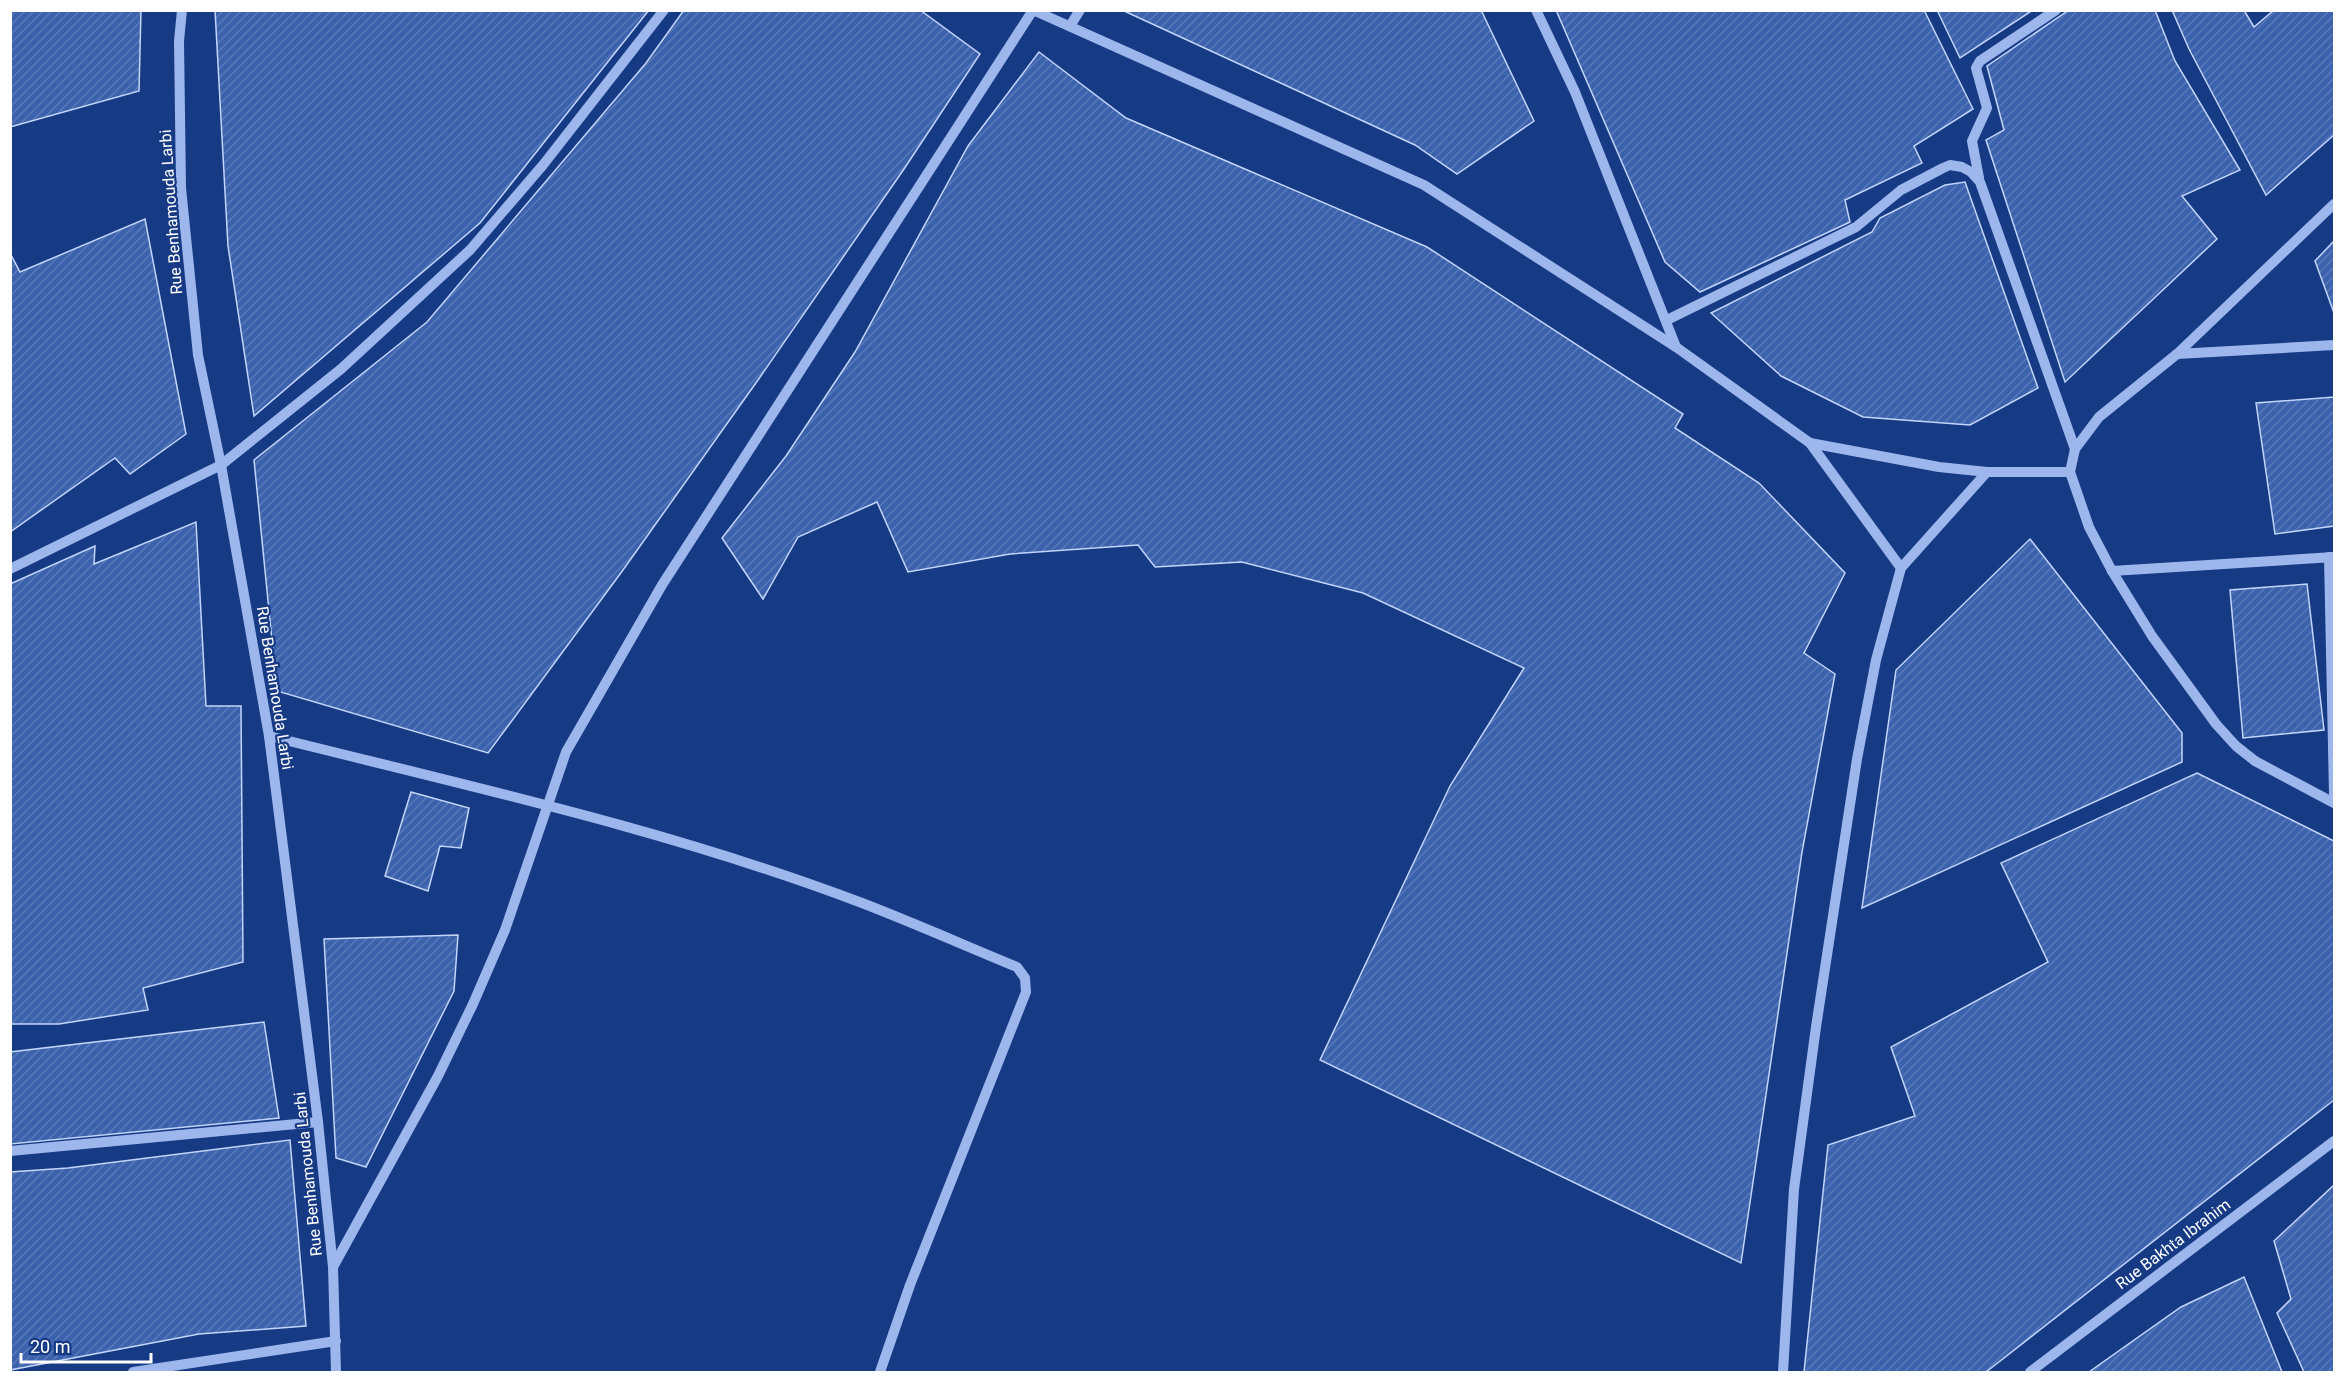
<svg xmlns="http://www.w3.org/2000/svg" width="2345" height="1383" font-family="Roboto,sans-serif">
	<defs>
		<pattern id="building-hatch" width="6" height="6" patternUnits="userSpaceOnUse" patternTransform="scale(1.5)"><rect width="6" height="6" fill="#3c61ad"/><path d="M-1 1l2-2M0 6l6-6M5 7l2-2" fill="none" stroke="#5979b9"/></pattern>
	</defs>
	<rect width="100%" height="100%" fill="#173a85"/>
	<g fill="url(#building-hatch)" stroke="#c2d5fa" stroke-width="1.5">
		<polygon points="10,10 141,10 139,91 10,127"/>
		<polygon points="215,10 649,10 480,223 254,416 228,246"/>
		<polygon points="684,10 920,10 980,54 904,169 758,380 623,570 488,753 277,691 254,460 427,322 646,63"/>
		<polygon points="1122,10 1481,10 1534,121 1457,174 1415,145"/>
		<polygon points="1556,10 1924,10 1973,109 1914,146 1922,163 1845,200 1850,222 1700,292 1665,262"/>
		<polygon points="1937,10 2033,10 1960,58"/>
		<polygon points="2069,10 2155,10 2175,61 2240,170 2182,196 2217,239 2065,382 1986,140 2004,130 1987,66"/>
		<polygon points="2172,10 2247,10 2245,12 2254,27 2274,10 2334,10 2334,135 2266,195 2189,49"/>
		<polygon points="1039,52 1126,118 1427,247 1683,414 1675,428 1759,483 1845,573 1804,653 1835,674 1802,852 1741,1263 1320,1060 1450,786 1524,668 1363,593 1242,562 1155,567 1138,545 1010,554 908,572 877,502 798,537 763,599 722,538 786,456 855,352 968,146"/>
		<polygon points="1965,182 2038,388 1970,425 1863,417 1781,376 1711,313 1872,232 1880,218 1945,185"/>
		<polygon points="145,219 186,434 130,474 115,458 10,532 10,253 20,272"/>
		<polygon points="2334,241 2334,313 2315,261"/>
		<polygon points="2334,397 2334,526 2275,534 2256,403"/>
		<polygon points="196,522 206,706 241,706 243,962 143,988 148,1010 59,1024 10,1024 10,584 95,546 94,564"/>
		<polygon points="2030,539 2182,733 2182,762 1862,908 1896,670"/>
		<polygon points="2307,584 2324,730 2243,738 2230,590"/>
		<polygon points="2197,773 2334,841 2334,1100 1986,1372 1804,1372 1828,1145 1915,1116 1891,1047 2048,962 2001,863"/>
		<polygon points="411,792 469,808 461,848 440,846 428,891 385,876"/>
		<polygon points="458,935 454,991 366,1167 336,1158 324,939"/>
		<polygon points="264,1022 279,1118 10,1144 10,1052"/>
		<polygon points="290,1140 306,1326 199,1334 10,1370 10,1172 68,1168"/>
		<polygon points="2334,1185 2334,1372 2304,1372 2277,1313 2291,1299 2274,1241"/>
		<polygon points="2244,1277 2282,1372 2089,1372 2181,1307"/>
	</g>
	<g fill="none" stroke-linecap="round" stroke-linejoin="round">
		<g stroke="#9db7ed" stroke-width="10">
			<polyline points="182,10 179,41 181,188 198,355 221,465 269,736 318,1122 333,1267 336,1372"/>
			<polyline points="1536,10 1575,92 1676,347"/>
			<polyline points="1070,26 1080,10"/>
			<polyline points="1979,178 1972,141 1987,108 1976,68 1980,61 2056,10"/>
			<polyline points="2334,204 2177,354 2099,417 2075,449 2070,472 2089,527 2112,571 2152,636 2216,724 2236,746 2255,761 2334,803"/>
			<polyline points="1667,320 1856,227 1901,190 1943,168 1950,165 1962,167 1971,172 1980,182 2075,449"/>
			<polyline points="2177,354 2334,345"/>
			<polyline points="1810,443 1939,467 1987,472 2070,472"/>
			<polyline points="2329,557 2334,794"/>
			<polyline points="10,569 221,465 341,369 470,250 543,165 664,10"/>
			<polyline points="2112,571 2334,557"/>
			<path d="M269,736C468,786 670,830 862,903C914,923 966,946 1017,967L1025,978L1026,992L910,1285L880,1372"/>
			<polyline points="10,1151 318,1122"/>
			<polyline points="333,1267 438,1076 473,1004 505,930 566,752 662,585 1033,10 1424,185 1676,347 1810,443 1901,568"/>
			<polyline points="133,1372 336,1341"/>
			<polyline points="1783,1372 1794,1189 1816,1027 1857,759 1876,660 1901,568 1987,472"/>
			<polyline points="2030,1372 2334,1141"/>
		</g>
	</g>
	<g text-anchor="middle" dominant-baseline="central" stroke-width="4.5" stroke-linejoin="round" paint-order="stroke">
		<g font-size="16" fill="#fff" stroke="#173a85">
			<text transform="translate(171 212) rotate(-94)">Rue Benhamouda Larbi</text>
			<text transform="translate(275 688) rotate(81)">Rue Benhamouda Larbi</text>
			<text transform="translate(308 1174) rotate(-96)">Rue Benhamouda Larbi</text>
			<text transform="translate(2173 1244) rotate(-37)">Rue Bakhta Ibrahim</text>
		</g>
	</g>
	<rect width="2345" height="1383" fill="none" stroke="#ffffff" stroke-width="24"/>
	<path d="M21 1353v9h130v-9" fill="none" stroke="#ffffff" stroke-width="3"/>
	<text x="30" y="1353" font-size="18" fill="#ffffff" stroke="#173a85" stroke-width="4.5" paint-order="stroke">20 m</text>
</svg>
